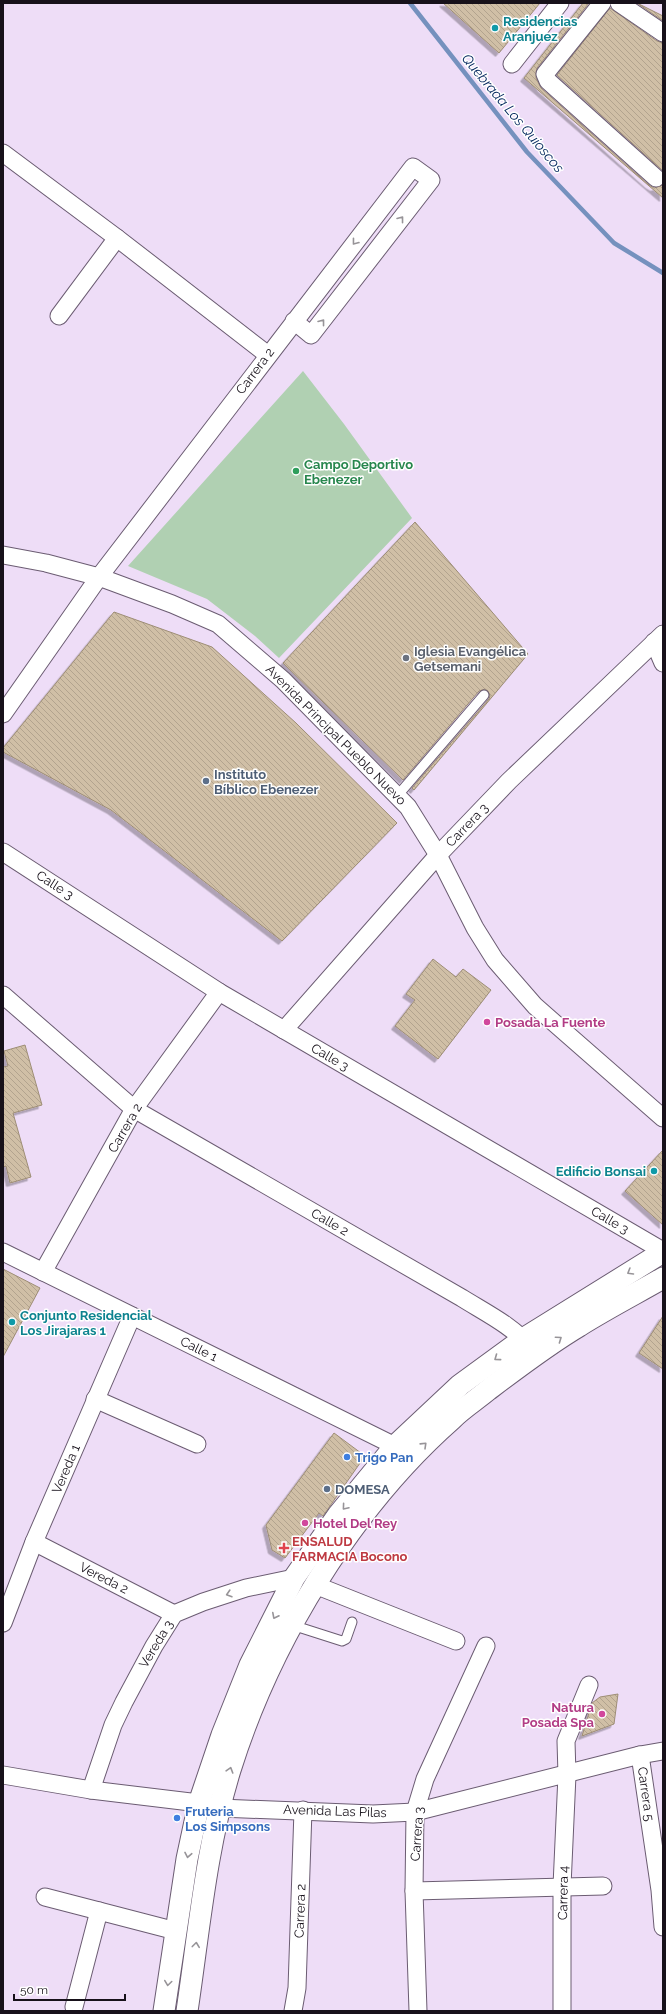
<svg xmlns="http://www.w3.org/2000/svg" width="666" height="2014" font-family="Raleway,sans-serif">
	<defs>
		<pattern id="building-back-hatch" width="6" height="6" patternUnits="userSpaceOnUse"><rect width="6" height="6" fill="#d0bfa6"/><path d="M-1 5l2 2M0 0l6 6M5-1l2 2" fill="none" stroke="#b2a38e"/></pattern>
		<filter id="shadow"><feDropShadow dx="-3.5" dy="3.5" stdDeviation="0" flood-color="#0004"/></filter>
	</defs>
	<rect width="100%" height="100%" fill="#eeddf7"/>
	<polygon fill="#b0d0b2" points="303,371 344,424 412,518 279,658 255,636 207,599 128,566"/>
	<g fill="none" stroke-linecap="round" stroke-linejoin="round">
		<polyline stroke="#7591be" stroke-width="4.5" points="410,3 527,152 614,243 663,273"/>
	</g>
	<g fill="url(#building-back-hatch)" stroke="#9d8d75" filter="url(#shadow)">
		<polygon points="443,3 540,3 499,53"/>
		<polygon points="583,3 589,3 537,68 536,78 541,88 649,185 654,188 663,185 663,198 524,78"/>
		<polygon points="637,3 663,16 663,21"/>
		<polygon points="610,8 657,41 663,43 663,171 557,75"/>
		<polygon points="415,522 528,654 414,790 412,788 489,699 490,696 488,691 485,689 479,691 403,780 283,663"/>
		<polygon points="114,612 212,647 296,723 397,823 282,941 111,810 3,752 3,748"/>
		<polygon points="433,959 456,977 463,969 491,990 438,1059 395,1026 415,1000 406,994"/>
		<polygon points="25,1045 42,1105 13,1113 31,1177 10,1183 6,1166 3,1167 3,1067 8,1066 4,1051"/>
		<polygon points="663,1150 663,1225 625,1191"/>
		<polygon points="3,1269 40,1288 3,1357"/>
		<polygon points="663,1316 663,1369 639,1353"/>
		<polygon points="334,1433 365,1456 323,1516 319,1513 285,1558 272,1550 266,1525"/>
		<polygon points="618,1694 614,1724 582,1736 592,1703 600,1697"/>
	</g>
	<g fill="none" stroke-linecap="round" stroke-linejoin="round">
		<g stroke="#6b5c72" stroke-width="11">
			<g id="service">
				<polyline points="398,795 484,695"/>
				<polyline points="292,1625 342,1641 346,1639 352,1622"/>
			</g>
		</g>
		<g stroke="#6b5c72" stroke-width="19">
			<g id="minor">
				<polyline points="602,3 545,74 548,81 656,178"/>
				<polyline points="619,3 663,33"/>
				<polyline points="512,64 560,3"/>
				<polyline points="3,153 117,238 268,355"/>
				<polyline points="59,316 117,238"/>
				<polyline points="3,555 46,563 99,577 172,604 218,624 283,680 408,807 438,855 475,928 495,960 535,1006 663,1118"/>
				<polyline points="654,642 663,663"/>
				<polyline points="3,714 99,577 413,167 431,180 311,335 294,321"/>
				<polyline points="3,852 219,992 663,1251"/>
				<path d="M3,995L134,1109L462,1298C486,1313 513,1326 531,1348"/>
				<polyline points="284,1030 438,855 509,781 663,634"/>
				<polyline points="3,1252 395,1446"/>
				<polyline points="43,1272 134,1109 219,992"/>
				<polyline points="95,1399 197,1444"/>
				<polyline points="34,1542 174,1614"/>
				<polyline points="315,1585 456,1641"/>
				<polyline points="3,1623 34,1542 132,1316"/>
				<polyline points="640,1755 660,1890 663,1927"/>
				<polyline points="3,1775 91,1790 199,1803 220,1808 373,1814 415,1812 640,1755 663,1751"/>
				<polyline points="91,1790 113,1725 124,1702 154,1646 174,1614 203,1602 246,1588 294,1578"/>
				<polyline points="414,1891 603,1886"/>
				<polyline points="45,1897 99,1911"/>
				<polyline points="74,2007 99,1911 176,1931"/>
				<polyline points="293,2011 297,1988 303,1810"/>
				<polyline points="418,2011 414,1891 415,1812 425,1779 486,1646"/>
				<polyline points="562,2011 562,1886 567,1775 566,1741 589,1685"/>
			</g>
		</g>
		<g stroke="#6b5c72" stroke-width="23">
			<g id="tertiary">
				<polyline points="164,2011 187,1859 199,1803 222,1735 250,1665 294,1578 338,1515 395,1446 460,1385 523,1339 663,1252"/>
				<path d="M187,2011C199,1931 206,1848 230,1770C270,1642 351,1508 452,1419C463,1408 476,1400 488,1390C517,1368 547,1345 579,1326C606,1309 635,1294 663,1278"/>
			</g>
		</g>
		<use href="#service" stroke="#fff" stroke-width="9"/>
		<use href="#minor" stroke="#fff" stroke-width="17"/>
		<use href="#tertiary" stroke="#fff" stroke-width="21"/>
	</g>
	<defs><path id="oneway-chevron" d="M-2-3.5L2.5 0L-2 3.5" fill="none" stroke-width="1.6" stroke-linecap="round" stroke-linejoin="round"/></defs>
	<g stroke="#979498">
		<use href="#oneway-chevron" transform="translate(401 219) rotate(-52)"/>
		<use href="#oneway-chevron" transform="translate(355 242) rotate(128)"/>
		<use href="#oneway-chevron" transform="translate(322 322) rotate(-52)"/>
		<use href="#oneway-chevron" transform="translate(630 1272) rotate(149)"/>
		<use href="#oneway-chevron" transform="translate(559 1339) rotate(-35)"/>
		<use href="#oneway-chevron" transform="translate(497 1358) rotate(144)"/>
		<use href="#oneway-chevron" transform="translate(424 1445) rotate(-44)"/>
		<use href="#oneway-chevron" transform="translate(345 1507) rotate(130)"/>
		<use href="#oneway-chevron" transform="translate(229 1594) rotate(163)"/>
		<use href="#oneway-chevron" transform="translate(275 1616) rotate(117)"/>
		<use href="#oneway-chevron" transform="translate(230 1770) rotate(-73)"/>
		<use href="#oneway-chevron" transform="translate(188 1855) rotate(101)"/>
		<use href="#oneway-chevron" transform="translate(196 1945) rotate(-83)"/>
		<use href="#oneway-chevron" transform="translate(168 1983) rotate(98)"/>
	</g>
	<g fill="#0f9aa8" stroke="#fff" stroke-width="1.5">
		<circle cx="495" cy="28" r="4"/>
		<circle cx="654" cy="1171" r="4"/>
		<circle cx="12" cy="1322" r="4"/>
	</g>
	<circle fill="#2e9e5b" stroke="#fff" stroke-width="1.5" cx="296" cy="471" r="4"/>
	<circle fill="#6b7280" stroke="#fff" stroke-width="1.5" cx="406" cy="658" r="4"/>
	<g fill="#5c6f8a" stroke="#fff" stroke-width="1.5">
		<circle cx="206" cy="781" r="4"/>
		<circle cx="327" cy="1489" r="4"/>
	</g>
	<g fill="#d1479c" stroke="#fff" stroke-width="1.5">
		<circle cx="487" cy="1022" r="4"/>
		<circle cx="305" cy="1523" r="4"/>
		<circle cx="602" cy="1714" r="4"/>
	</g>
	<g fill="#3f7fe0" stroke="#fff" stroke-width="1.5">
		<circle cx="347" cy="1457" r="4"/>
		<circle cx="177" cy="1818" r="4"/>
	</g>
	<path fill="#e0444e" stroke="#fff" stroke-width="1.5" d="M282 1542h4v4h4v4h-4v4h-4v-4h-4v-4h4z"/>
	<g text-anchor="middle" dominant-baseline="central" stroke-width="3" stroke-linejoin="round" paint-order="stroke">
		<g font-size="13" font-weight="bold" fill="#0d838f" stroke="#fff" text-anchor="start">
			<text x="503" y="21">Residencias<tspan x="503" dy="15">Aranjuez</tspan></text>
			<text x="646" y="1171" text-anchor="end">Edificio Bonsai</text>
			<text x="20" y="1315">Conjunto Residencial<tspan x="20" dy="15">Los Jirajaras 1</tspan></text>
		</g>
		<g font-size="13" fill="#17111a" stroke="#fff">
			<text transform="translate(255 371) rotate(-53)">Carrera 2</text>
			<text transform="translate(336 735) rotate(45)">Avenida Principal Pueblo Nuevo</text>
			<text transform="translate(467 825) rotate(-46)">Carrera 3</text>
			<text transform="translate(55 885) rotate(33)">Calle 3</text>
			<text transform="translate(330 1057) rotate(30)">Calle 3</text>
			<text transform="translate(125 1128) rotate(-60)">Carrera 2</text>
			<text transform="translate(610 1220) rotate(30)">Calle 3</text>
			<text transform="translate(330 1222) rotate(30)">Calle 2</text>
			<text transform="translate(199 1349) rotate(26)">Calle 1</text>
			<text transform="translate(66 1469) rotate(-67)">Vereda 1</text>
			<text transform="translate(104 1578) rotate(27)">Vereda 2</text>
			<text transform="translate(156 1644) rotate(-59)">Vereda 3</text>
			<text transform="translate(646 1794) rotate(82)">Carrera 5</text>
			<text transform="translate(335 1811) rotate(2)">Avenida Las Pilas</text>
			<text transform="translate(417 1834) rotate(-86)">Carrera 3</text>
			<text transform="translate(563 1893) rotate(-89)">Carrera 4</text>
			<text transform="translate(300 1911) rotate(-88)">Carrera 2</text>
		</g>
		<g font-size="13" font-weight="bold" fill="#27864d" stroke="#fff" text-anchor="start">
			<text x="304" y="464">Campo Deportivo<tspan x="304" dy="15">Ebenezer</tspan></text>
		</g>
		<g font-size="13" font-weight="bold" fill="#5b616d" stroke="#fff" text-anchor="start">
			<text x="414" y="651">Iglesia Evangélica<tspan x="414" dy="15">Getsemani</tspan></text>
		</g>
		<g font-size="13" font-weight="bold" fill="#4e5e75" stroke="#fff" text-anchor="start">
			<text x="214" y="774">Instituto<tspan x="214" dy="15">Bíblico Ebenezer</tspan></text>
			<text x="335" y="1489">DOMESA</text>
		</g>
		<g font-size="13" font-weight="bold" fill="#b23c85" stroke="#fff" text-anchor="start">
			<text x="495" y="1022">Posada La Fuente</text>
			<text x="313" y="1523">Hotel Del Rey</text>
			<text x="594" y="1707" text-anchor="end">Natura<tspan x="594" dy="15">Posada Spa</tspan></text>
		</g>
		<g font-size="13" font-weight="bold" fill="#366cbe" stroke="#fff" text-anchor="start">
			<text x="355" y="1457">Trigo Pan</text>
			<text x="185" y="1811">Fruteria<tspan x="185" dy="15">Los Simpsons</tspan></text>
		</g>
		<g font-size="13" font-weight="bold" fill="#be3a42" stroke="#fff" text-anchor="start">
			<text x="292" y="1541">ENSALUD<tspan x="292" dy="15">FARMACIA Bocono</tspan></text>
		</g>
		<g font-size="14" font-style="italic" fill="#072a60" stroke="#fff">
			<text transform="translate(513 113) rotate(50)">Quebrada Los Quioscos</text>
		</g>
	</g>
	<rect width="666" height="2014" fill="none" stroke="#17111a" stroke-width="8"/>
	<path d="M14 1994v6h111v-6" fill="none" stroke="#17111a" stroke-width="2"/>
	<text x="20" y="1994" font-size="12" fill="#17111a" stroke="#ffffff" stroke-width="3" paint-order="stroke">50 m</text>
</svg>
